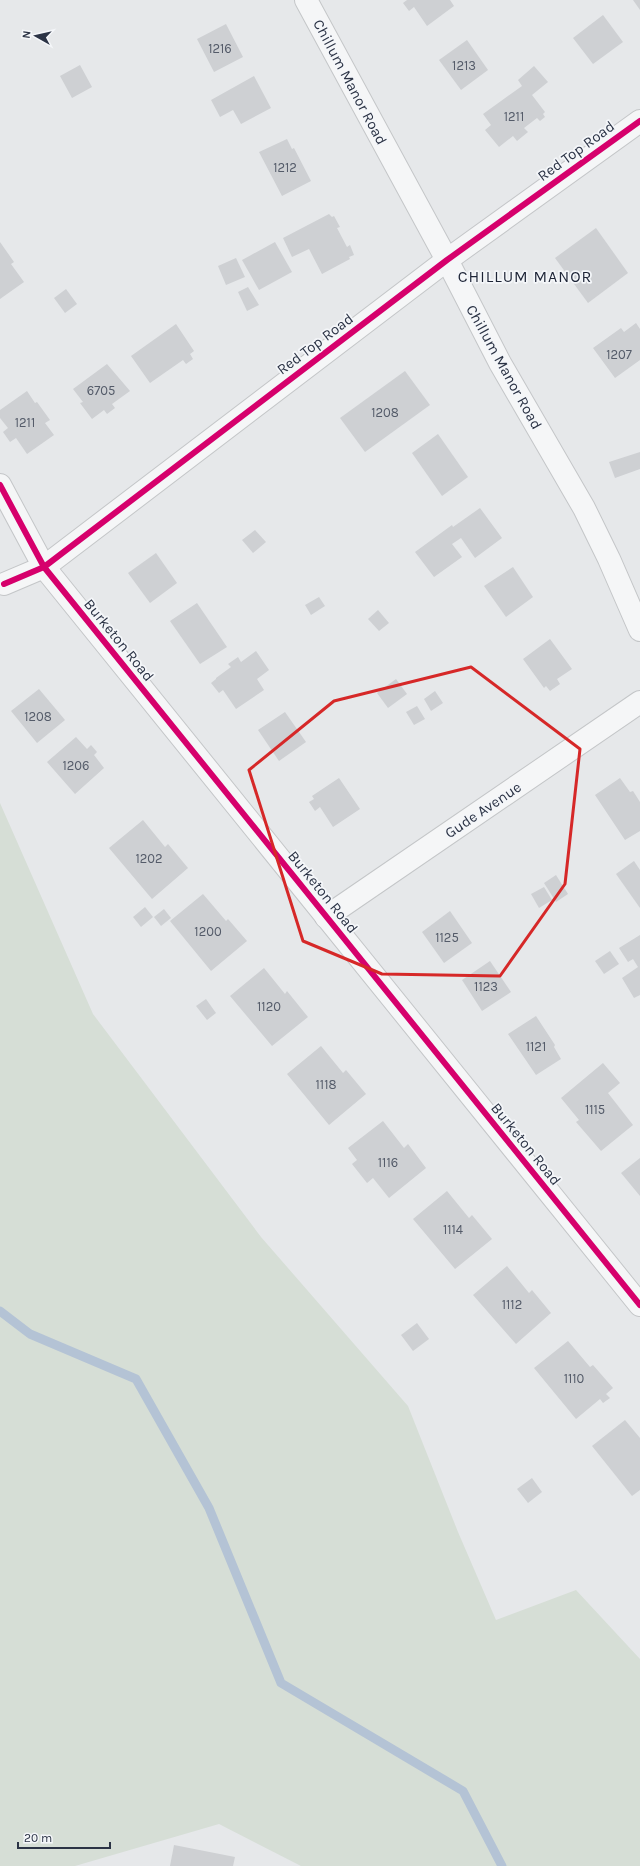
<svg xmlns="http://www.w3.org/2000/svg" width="640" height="1866" font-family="Karla,sans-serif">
	<rect width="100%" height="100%" fill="#e6e8ea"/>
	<polygon fill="#d6ded6" points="0,803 93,1014 261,1237 408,1406 458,1532 496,1620 576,1590 640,1659 640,1866 301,1866 219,1824 75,1866 0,1866"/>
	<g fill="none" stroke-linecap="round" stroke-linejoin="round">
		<polyline stroke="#b4c3d5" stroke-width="9" points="0,1311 30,1334 136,1379 209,1508 281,1683 463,1791 502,1866"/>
	</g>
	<g fill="#ced0d3">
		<polygon points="407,0 450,0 454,6 427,26 414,7 409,11 403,3"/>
		<polygon points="633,0 640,0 640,10"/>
		<polygon points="603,15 623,42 593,64 573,38"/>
		<polygon points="226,24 243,57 214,72 197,39"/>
		<polygon points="467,40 488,70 461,90 439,60"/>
		<polygon points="80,65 92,87 72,98 60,76"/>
		<polygon points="534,66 548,82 532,95 545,112 543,114 545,117 540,121 537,118 524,128 528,132 517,141 513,136 499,147 485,130 491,125 483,114 522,86 518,80"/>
		<polygon points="254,76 271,108 241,124 233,110 220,117 211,100"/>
		<polygon points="287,139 292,149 294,148 311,181 282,196 259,152"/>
		<polygon points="329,214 332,217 334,216 340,227 337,228 347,247 350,245 354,255 349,257 350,259 322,274 309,249 292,257 283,238"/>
		<polygon points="596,228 628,273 588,303 555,258"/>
		<polygon points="0,242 14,262 11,264 24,282 0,299"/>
		<polygon points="275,242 292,272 259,290 242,260"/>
		<polygon points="236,258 245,277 226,285 218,266"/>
		<polygon points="248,287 259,305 247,311 238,292"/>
		<polygon points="66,289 77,304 65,313 54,298"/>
		<polygon points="636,323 640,329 640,360 615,378 593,348 621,328 624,332"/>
		<polygon points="176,324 194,351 190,354 193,359 186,364 183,360 150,383 131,356"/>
		<polygon points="107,364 130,391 112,404 115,408 107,414 104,410 92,419 80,403 83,402 73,389"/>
		<polygon points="405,371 430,405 365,452 340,418"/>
		<polygon points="27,391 35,403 37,402 50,420 45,423 54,435 27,454 16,438 10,442 3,432 8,428 0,418 0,410"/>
		<polygon points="438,434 468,477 442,496 412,453"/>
		<polygon points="640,452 640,469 615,478 609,462"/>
		<polygon points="480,508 502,538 475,558 461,538 452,544 462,557 434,577 415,552 452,525 453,527"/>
		<polygon points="255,530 266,542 253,553 242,540"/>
		<polygon points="156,553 177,583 150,603 128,573"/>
		<polygon points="513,567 533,597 506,617 484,586"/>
		<polygon points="319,597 325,606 311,615 305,605"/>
		<polygon points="197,603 227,647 200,664 170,621"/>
		<polygon points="378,610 389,623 379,631 368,619"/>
		<polygon points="550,639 572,669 557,679 560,684 550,691 546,686 544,688 523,659"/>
		<polygon points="256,651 269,670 257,679 264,690 236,709 223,690 219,693 211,683 216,679 216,678 231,667 228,664 238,657 241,662"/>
		<polygon points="396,679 407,694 388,708 377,693"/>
		<polygon points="39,689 65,720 37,743 11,711"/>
		<polygon points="435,691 443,703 431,711 424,699"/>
		<polygon points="417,706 425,719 414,725 406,712"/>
		<polygon points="285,712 306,742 279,761 258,730"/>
		<polygon points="76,737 87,749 91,745 97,752 94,755 104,768 75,794 47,762"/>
		<polygon points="339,778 360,809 333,827 320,807 315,811 309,802 314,799 312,796"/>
		<polygon points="620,778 630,792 633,791 640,802 640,831 625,840 595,795"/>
		<polygon points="143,820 165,847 168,844 188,868 152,899 109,848"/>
		<polygon points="634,861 640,870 640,908 616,874"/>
		<polygon points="556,875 568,894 556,902 544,883"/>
		<polygon points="544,887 552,900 539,908 531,894"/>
		<polygon points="203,894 226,921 228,919 247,941 211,971 170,921"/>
		<polygon points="145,907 153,917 141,927 133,917"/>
		<polygon points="164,909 171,918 161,926 154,917"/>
		<polygon points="450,911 472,943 444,963 422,932"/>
		<polygon points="640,935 640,995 634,998 622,978 638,967 633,959 628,962 619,948"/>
		<polygon points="610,951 619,964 604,974 595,961"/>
		<polygon points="490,961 511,992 482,1011 462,980"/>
		<polygon points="264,968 285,994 287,991 308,1017 272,1046 230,996"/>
		<polygon points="206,999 216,1013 207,1020 196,1006"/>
		<polygon points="536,1016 555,1045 554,1047 561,1059 536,1075 508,1034"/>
		<polygon points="321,1046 343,1073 346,1070 366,1094 329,1125 287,1074"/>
		<polygon points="603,1063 620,1083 608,1093 633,1125 601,1151 576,1122 579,1120 561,1098"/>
		<polygon points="383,1121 404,1148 408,1144 426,1168 389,1198 373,1178 367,1183 352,1164 357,1160 348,1148"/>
		<polygon points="640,1158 640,1196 621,1173"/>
		<polygon points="447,1191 469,1218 472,1215 492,1239 455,1269 413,1219"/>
		<polygon points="507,1266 529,1293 532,1290 551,1313 516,1344 473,1295"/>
		<polygon points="417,1323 429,1339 413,1351 401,1335"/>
		<polygon points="568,1341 590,1367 593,1365 613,1388 606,1394 610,1398 603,1403 600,1399 576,1419 534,1368"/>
		<polygon points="625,1420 640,1438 640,1490 632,1496 592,1446"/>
		<polygon points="532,1478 542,1492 528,1503 517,1489"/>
		<polygon points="174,1845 235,1857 233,1866 170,1866"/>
	</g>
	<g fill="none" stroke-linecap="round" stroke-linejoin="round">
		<g stroke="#c4c6c8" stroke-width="24">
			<g id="minor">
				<polyline points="306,0 447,260 500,363 584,508 609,559 640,630"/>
				<polyline points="0,485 44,567 640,1305"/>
				<polyline points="4,584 44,567 447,260 640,121"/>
				<polyline points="326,917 640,702"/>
			</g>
		</g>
		<use href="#minor" stroke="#f5f6f7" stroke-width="22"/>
		<g stroke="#f4f6f9" stroke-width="8">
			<g id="cycleway">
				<polyline points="0,485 44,567 640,1305"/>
				<polyline points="4,584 44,567 447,260 640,121"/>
			</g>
		</g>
		<use href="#cycleway" stroke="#d6006c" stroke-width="6"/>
	</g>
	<path fill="none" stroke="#d62828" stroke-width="3" stroke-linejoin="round" d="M471,667L580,749L565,884L500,976L382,974L303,941L249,770L334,701Z"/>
	<g text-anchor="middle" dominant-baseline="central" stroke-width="3.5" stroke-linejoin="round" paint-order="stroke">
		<g font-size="13" fill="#545b69">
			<text x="220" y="48">1216</text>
			<text x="464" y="65">1213</text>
			<text x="514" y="116">1211</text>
			<text x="285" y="167">1212</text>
			<text x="619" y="354">1207</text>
			<text x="101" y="390">6705</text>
			<text x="385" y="412">1208</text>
			<text x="25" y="422">1211</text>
			<text x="38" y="716">1208</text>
			<text x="76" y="765">1206</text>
			<text x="149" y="858">1202</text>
			<text x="208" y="931">1200</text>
			<text x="447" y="937">1125</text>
			<text x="486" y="986">1123</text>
			<text x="269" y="1006">1120</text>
			<text x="536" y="1046">1121</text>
			<text x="326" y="1084">1118</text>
			<text x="595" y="1109">1115</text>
			<text x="388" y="1162">1116</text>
			<text x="453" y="1229">1114</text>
			<text x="512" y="1304">1112</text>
			<text x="574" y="1378">1110</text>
		</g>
		<g font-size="15" fill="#2b3345" stroke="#f4f6f9">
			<text transform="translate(350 82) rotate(62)">Chillum Manor Road</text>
			<text transform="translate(576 151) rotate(-36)">Red Top Road</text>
			<text transform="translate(315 344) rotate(-37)">Red Top Road</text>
			<text transform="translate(504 367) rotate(61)">Chillum Manor Road</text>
			<text transform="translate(119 640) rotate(51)">Burketon Road</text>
			<text transform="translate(483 810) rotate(-34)">Gude Avenue</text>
			<text transform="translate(323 892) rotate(51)">Burketon Road</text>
			<text transform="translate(526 1144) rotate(51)">Burketon Road</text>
		</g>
		<g font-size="16" letter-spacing="1" fill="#1d2436" stroke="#f4f6f9">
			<text x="525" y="276">CHILLUM MANOR</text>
		</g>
	</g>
	<g transform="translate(36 36) rotate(278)" stroke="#f4f6f9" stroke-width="3" paint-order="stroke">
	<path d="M0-3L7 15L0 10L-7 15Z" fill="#2b3345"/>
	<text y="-6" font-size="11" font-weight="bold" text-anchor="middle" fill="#2b3345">N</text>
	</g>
	<path d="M18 1842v6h92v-6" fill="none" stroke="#2b3345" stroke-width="2"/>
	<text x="24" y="1842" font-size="12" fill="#2b3345" stroke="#f4f6f9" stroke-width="3" paint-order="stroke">20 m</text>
</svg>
